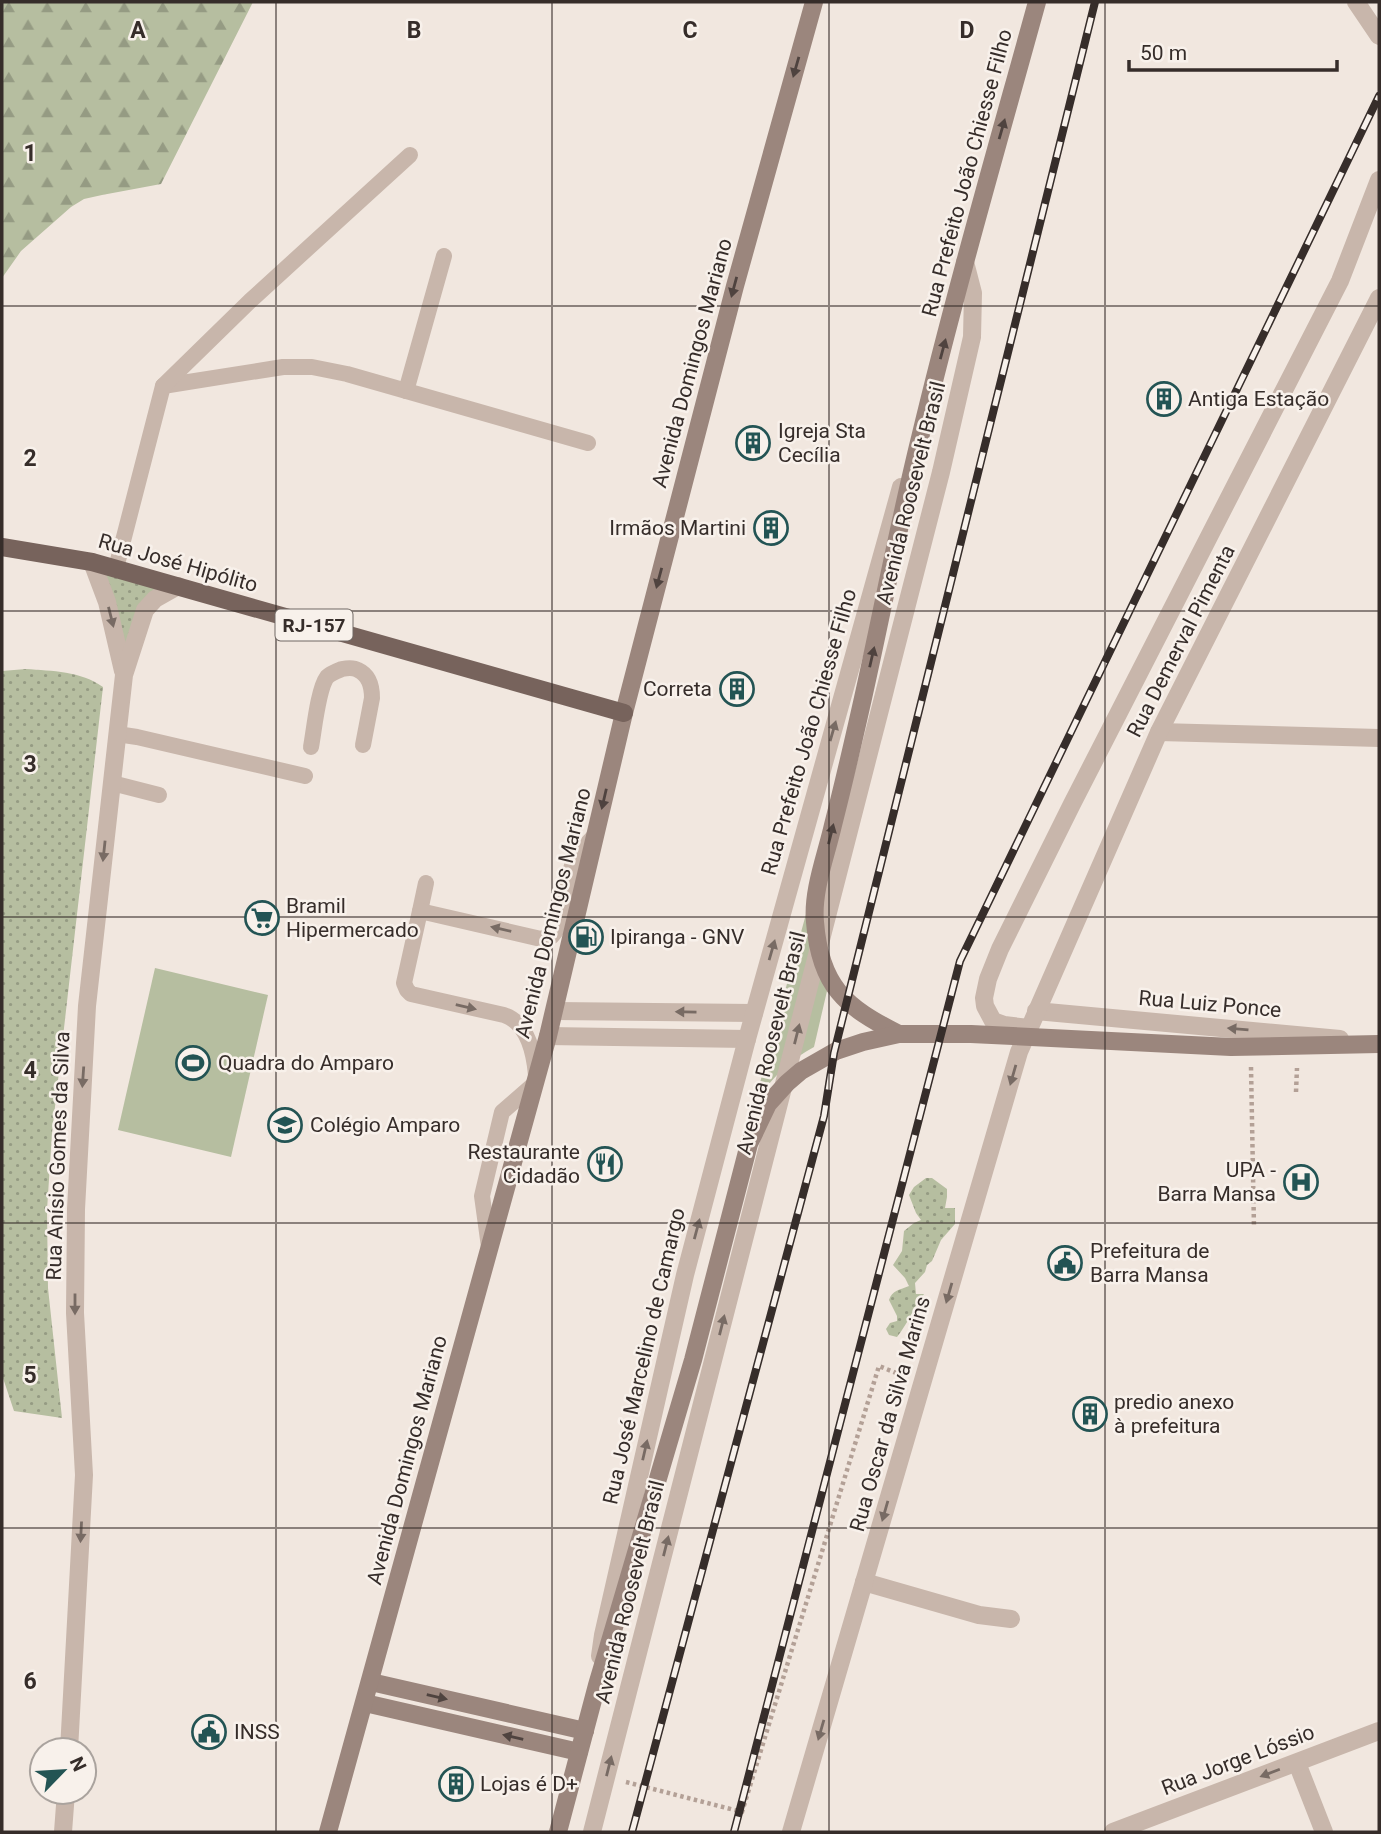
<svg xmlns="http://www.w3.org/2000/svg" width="1381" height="1834" font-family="Roboto,sans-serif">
	<defs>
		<pattern id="grass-dots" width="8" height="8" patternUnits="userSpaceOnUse" patternTransform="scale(1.75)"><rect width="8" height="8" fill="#b6bea0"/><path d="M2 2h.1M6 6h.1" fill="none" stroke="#959b83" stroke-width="1.8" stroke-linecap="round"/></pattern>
		<pattern id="forest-firs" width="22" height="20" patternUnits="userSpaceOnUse" patternTransform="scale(1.75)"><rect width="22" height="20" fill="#b6bea0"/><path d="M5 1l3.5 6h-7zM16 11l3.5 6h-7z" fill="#959b83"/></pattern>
	</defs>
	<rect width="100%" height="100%" fill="#f1e7df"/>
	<g fill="url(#grass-dots)">
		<polygon points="96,568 168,588 124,663"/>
		<path d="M26,669C52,671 81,671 103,687L52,1133L47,1210L48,1288L62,1418L14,1411L2,1375V671Z"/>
		<path d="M926,1178H932L947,1189V1197L945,1208H955V1224L941,1240L932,1261L927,1265L925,1272L915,1283L916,1294H924C914,1308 908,1323 897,1337L889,1335L886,1329L890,1323L897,1321V1316L889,1300C892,1290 900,1290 909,1286L905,1278L893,1265L902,1251L904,1231L914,1223L921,1220L916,1213L909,1195L914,1187Z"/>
	</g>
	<polygon fill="url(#forest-firs)" points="2,2 253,2 161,184 102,195 84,199 71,207 21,251 2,278"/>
	<g fill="#b6bea0">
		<path d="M806,914L817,971L827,991L814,1047C789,1060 772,1079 755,1101Z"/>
		<polygon points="155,968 268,995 231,1157 118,1130"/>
	</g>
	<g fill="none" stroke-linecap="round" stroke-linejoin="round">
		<g stroke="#b3a096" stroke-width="4.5" stroke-dasharray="3.5 3.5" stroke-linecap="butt">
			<polyline points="1251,1067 1254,1228"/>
			<polyline points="1296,1092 1297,1068"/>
			<polyline points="626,1782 742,1812 879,1366 901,1375"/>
		</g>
		<g stroke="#c8b6ab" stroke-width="16">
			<polyline points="163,386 283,367 312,367 347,374 588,443"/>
			<polyline points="406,391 444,256"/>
			<polyline points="116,568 163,386 250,301 410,155"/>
			<polyline points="117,734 137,737 305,776"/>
			<path d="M311,747C314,731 318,689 327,677C331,673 337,671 342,669C347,668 353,667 358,670C369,675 372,687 372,698L363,745"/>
			<polyline points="112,783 159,795"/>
			<polyline points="420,911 426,883"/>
			<path d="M536,1075C534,1053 528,1023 504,1015L411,994L407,990L404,983L420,911L541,939L552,936C568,919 564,882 574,860C579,851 589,842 596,834"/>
			<polyline points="489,1247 482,1196 502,1112 533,1085"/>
		</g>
		<g stroke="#c8b6ab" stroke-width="18">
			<polyline points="1356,2 1379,36"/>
			<polyline points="1159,732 1379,738"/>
			<polyline points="1036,1011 1340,1039"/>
			<polyline points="1029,1028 1004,1025 993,1021 985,1006 984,998 988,979 1000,949 1072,804 1340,281 1379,180"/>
			<polyline points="864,1582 979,1615 1011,1619"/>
			<polyline points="1297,1763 1324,1832"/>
			<polyline points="791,1832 1019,1052 1159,732 1379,298"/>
			<polyline points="1113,1832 1379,1731"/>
		</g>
		<g stroke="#c8b6ab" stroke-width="18">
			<polyline points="92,562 107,602 123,671"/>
			<polyline points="555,1011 754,1013"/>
			<polyline points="548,1036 747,1039"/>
			<polyline points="600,1656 603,1635 685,1275 747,1039 901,487"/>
			<polyline points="69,1750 84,1475 75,1313 76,1209 87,1006 124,675 145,610 155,599 178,586"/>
			<polyline points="63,1832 66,1792"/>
			<polyline points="592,1832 941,472 972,337 973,293 965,262"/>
		</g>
		<g stroke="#9b867d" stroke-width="18">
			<path d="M899,1034C845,1007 820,986 815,922C812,891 826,856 833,825C843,786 852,747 861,707C881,618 898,527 920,438C955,292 997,147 1037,2"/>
			<polyline points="371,1682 585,1731"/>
			<polyline points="365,1703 579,1752"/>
			<polyline points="328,1832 548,1036 624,713 735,286 814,2"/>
			<polyline points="558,1832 597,1685 693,1360 749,1144 768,1104 787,1083 801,1071 836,1051 863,1042 899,1034 971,1034 1231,1047 1379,1044"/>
		</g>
		<polyline stroke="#77635c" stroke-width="18" points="2,547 92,562 624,713"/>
		<g stroke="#362d2a" stroke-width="8">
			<g id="rail">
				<polyline points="632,1832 824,1116 834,1053 1095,2"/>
				<polyline points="734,1832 960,961 1379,96"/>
			</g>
		</g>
		<use href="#rail" stroke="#f8f1eb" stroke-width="5" stroke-dasharray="16" stroke-linecap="butt"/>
	</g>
	<defs><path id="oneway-solid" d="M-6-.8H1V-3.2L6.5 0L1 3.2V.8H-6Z" transform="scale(1.75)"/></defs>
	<g fill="#4f433f">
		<use href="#oneway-solid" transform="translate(796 67) rotate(106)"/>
		<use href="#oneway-solid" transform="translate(1002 129) rotate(-74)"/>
		<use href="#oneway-solid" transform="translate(734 287) rotate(105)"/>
		<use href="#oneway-solid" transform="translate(943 349) rotate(-75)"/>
		<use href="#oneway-solid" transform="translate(659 578) rotate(105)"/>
		<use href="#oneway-solid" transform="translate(872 657) rotate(-77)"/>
		<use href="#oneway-solid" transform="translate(604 799) rotate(103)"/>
		<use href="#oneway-solid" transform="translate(831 834) rotate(-76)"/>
		<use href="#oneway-solid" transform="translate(437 1697) rotate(13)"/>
		<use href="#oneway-solid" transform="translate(513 1737) rotate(-167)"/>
	</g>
	<g fill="#786b64">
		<use href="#oneway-solid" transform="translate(111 617) rotate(76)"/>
		<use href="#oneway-solid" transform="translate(833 731) rotate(-74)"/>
		<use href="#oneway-solid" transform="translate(104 851) rotate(96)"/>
		<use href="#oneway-solid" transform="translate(501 929) rotate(-167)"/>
		<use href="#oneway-solid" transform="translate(772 950) rotate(-74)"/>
		<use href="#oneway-solid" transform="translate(466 1007) rotate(13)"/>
		<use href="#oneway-solid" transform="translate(686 1012) rotate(-179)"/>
		<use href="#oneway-solid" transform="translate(1238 1029) rotate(-175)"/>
		<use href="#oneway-solid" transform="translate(797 1034) rotate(-76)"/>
		<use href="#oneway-solid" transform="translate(1013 1075) rotate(106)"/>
		<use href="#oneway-solid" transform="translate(83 1077) rotate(94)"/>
		<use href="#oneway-solid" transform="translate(697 1229) rotate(-75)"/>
		<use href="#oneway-solid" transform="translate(949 1293) rotate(106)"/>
		<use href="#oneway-solid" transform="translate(75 1304) rotate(90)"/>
		<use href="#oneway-solid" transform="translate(722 1325) rotate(-76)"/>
		<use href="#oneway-solid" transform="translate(645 1450) rotate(-77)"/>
		<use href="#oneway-solid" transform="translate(885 1511) rotate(106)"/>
		<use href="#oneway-solid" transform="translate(81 1532) rotate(93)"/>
		<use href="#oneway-solid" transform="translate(666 1546) rotate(-76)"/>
		<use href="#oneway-solid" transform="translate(821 1730) rotate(106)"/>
		<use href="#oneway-solid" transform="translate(609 1766) rotate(-76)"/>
		<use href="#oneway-solid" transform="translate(1270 1773) rotate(159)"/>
	</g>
	<path fill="none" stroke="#362d2a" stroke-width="2" stroke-opacity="0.55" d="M276,2V1832M552,2V1832M829,2V1832M1105,2V1832M2,306H1379M2,611H1379M2,917H1379M2,1223H1379M2,1528H1379"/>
	<defs>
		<g id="building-ring" transform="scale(1.75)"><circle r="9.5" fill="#f8f1eb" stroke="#235454" stroke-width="1.5"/><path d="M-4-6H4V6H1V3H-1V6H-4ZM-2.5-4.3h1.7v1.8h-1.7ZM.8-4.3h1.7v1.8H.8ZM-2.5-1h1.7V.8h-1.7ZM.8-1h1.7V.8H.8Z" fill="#235454"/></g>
		<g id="supermarket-ring" transform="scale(1.75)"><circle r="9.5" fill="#f8f1eb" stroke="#235454" stroke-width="1.5"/><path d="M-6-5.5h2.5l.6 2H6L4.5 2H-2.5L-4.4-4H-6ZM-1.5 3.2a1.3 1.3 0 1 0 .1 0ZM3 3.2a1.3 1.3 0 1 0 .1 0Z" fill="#235454"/></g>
		<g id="fuel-ring" transform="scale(1.75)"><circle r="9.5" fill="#f8f1eb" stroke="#235454" stroke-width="1.5"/><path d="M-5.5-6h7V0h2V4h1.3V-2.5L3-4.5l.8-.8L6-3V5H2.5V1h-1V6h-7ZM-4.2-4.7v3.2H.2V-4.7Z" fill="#235454"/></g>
		<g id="stadium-ring" transform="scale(1.75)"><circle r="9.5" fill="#f8f1eb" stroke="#235454" stroke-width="1.5"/><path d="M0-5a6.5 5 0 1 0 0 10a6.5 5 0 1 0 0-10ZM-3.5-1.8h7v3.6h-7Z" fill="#235454"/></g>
		<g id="school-ring" transform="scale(1.75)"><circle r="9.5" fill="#f8f1eb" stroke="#235454" stroke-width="1.5"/><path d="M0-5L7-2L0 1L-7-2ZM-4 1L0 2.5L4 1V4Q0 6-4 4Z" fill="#235454"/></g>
		<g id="restaurant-ring" transform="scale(1.75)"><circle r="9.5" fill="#f8f1eb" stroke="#235454" stroke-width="1.5"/><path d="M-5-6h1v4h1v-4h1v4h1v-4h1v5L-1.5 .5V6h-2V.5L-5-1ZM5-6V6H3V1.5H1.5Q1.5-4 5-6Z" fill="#235454"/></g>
		<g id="hospital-ring" transform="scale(1.75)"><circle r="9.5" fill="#f8f1eb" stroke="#235454" stroke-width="1.5"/><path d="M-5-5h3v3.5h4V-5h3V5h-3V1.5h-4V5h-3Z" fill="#235454"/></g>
		<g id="civic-ring" transform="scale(1.75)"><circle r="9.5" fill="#f8f1eb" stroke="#235454" stroke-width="1.5"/><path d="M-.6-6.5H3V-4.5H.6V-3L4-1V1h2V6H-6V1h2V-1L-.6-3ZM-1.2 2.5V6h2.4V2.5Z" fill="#235454"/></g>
	</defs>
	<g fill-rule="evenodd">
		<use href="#building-ring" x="1164" y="399"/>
		<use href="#building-ring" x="753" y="443"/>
		<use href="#building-ring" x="771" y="528"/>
		<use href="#building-ring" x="737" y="689"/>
		<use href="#supermarket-ring" x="262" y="918"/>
		<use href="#fuel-ring" x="586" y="937"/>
		<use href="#stadium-ring" x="193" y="1063"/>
		<use href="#school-ring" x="285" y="1125"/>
		<use href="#restaurant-ring" x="605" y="1164"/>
		<use href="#hospital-ring" x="1301" y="1182"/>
		<use href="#civic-ring" x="1065" y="1263"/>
		<use href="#building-ring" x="1090" y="1414"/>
		<use href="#civic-ring" x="209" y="1732"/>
		<use href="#building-ring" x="456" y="1784"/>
	</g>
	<g text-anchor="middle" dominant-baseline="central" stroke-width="5" stroke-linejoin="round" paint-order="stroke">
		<rect fill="#f8f1eb" stroke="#706864" stroke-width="2" x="275.5" y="609.5" width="77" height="31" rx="5"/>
		<g font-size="19" font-weight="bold" fill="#362d2a">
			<text x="314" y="625">RJ-157</text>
		</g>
		<g font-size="21" fill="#362d2a" stroke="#f8f1eb">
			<text transform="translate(967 173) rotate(-75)">Rua Prefeito João Chiesse Filho</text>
			<text transform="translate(692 363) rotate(-75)">Avenida Domingos Mariano</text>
			<text transform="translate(911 493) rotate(-76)">Avenida Roosevelt Brasil</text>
			<text transform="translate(178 563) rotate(16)">Rua José Hipólito</text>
			<text transform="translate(1181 641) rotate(-63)">Rua Demerval Pimenta</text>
			<text transform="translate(809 732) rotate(-74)">Rua Prefeito João Chiesse Filho</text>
			<text transform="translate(553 913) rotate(-76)">Avenida Domingos Mariano</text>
			<text transform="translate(1210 1004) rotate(5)">Rua Luiz Ponce</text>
			<text transform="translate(771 1043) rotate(-76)">Avenida Roosevelt Brasil</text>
			<text transform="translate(58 1156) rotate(-88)">Rua Anísio Gomes da Silva</text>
			<text transform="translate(644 1356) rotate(-77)">Rua José Marcelino de Camargo</text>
			<text transform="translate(890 1414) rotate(-74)">Rua Oscar da Silva Marins</text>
			<text transform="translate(407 1460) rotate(-75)">Avenida Domingos Mariano</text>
			<text transform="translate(630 1592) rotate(-76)">Avenida Roosevelt Brasil</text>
			<text transform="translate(1238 1760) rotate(-21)">Rua Jorge Lóssio</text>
		</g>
		<g font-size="21" fill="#362d2a" stroke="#f8f1eb" text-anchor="start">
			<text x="1188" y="399">Antiga Estação</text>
			<text x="778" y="431">Igreja Sta<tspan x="778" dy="24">Cecília</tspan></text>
			<text x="746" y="528" text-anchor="end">Irmãos Martini</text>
			<text x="712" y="689" text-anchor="end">Correta</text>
			<text x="286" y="906">Bramil<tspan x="286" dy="24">Hipermercado</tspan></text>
			<text x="610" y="937">Ipiranga - GNV</text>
			<text x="218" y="1063">Quadra do Amparo</text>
			<text x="310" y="1125">Colégio Amparo</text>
			<text x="580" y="1152" text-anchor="end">Restaurante<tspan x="580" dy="24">Cidadão</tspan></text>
			<text x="1276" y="1170" text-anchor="end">UPA -<tspan x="1276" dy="24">Barra Mansa</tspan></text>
			<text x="1090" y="1251">Prefeitura de<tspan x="1090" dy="24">Barra Mansa</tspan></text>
			<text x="1114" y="1402">predio anexo<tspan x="1114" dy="24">à prefeitura</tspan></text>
			<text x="234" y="1732">INSS</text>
			<text x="480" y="1784">Lojas é D+</text>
		</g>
	</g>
	<g font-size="23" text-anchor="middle" font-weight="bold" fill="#362d2a" stroke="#f8f1eb" stroke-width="5" stroke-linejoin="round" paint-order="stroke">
		<text x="138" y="38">A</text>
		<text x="414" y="38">B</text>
		<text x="690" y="38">C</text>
		<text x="967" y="38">D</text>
		<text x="30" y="161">1</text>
		<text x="30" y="466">2</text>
		<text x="30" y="772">3</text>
		<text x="30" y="1078">4</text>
		<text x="30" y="1383">5</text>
		<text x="30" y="1689">6</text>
	</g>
	<rect width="1381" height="1834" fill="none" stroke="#362d2a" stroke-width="7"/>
	<g transform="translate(63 1771) rotate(65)"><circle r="33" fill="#f8f1eb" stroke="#aaa39e" stroke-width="2"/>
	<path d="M0-5L12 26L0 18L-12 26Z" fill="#235454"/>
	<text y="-10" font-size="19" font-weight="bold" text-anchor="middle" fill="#362d2a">N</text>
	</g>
	<path d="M1129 60v10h208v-10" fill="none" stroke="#362d2a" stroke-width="3.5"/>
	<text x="1140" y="60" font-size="21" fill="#362d2a" stroke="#f8f1eb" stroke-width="5" paint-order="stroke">50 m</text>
</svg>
